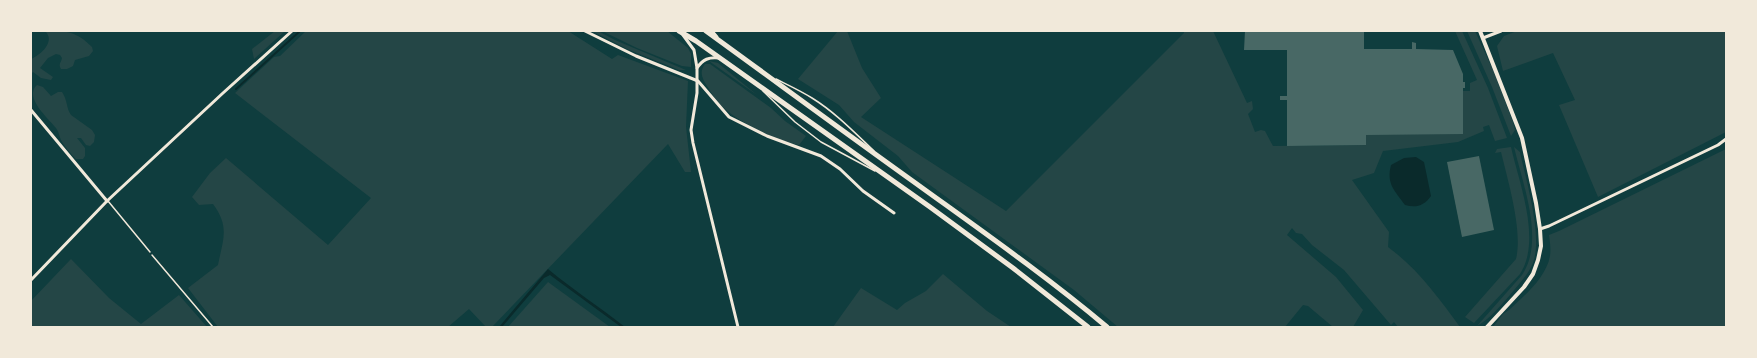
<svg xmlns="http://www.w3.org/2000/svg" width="1757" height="358" font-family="'Times New Roman',serif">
	<rect width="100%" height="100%" fill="#0f3d3e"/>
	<g fill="#244646">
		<path d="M45,31C67,31 76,31 92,47L93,51L89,56L75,60L73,66L67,69H61C58,64 61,63 62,58L60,55L56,54L48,58L40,68L53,77L51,80L41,78L33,72L31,74V59C41,55 56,41 45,31Z"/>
		<polygon points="275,31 285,31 254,59 252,49"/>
		<path d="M306,31H568L612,59L618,55L688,81L686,127L691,172H685L668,144L492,327H486L469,309L448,327H218L188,288L218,265C223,239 230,227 213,204L199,205L192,197L210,173L226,158L328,245L371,198L235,93L274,57L280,56Z"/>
		<polygon points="592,31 598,31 615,40 686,70 679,70 627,49"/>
		<polygon points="602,31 667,31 688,48 691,54 691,67 682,66 637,48"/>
		<path d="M838,31H847L862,68L881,98L861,117L1006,211L1184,33V31H1213L1247,103L1252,101L1253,109L1248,114L1255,132L1261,130L1265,131L1273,146L1366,145V135L1463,91H1470V83L1477,80L1455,31H1462L1488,88L1507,138L1495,141L1489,125L1483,127L1484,131L1458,142L1383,151L1374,173L1352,180L1389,232L1388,247C1417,268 1439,298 1460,327H1398L1394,322L1391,325L1344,270L1312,245L1302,234L1296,233L1292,228L1287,235L1336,277L1363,310L1353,327H1333L1308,306L1303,305L1285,327H1118L1074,290L912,172L898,156L854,122L839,105L798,79Z"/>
		<polygon points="1467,31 1475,31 1493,70 1513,122 1515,130 1511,136 1492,87"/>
		<polygon points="1517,31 1726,31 1726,132 1598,197 1559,105 1575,100 1553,53 1503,71 1497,46 1504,36"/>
		<polygon points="709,61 718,63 757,95"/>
		<path d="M705,64H710L771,108L785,121L806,136L799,145C780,142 738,122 724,108C717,102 712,94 707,86C702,78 699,72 705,64Z"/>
		<path d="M37,85L43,87L51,96L58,92H62C68,101 66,108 71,115L92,130L95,135L94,142L90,146L86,145L81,138H77L85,148V156L83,159H76C71,154 64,146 61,140C59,136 59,132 56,128C49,119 23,97 37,85Z"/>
		<path d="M1511,147C1519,183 1542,240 1520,274L1474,323L1465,317L1516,259C1523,231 1508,181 1501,152L1495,153L1497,149Z"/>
		<path d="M1514,147L1520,152C1526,181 1543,235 1533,263C1528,275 1518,285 1510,295C1500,306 1490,319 1477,326L1522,275C1545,241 1523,185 1514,147Z"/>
		<path d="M1726,149V327H1493L1503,314L1509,310C1524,296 1546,278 1550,256C1551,249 1550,242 1549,235L1559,231Z"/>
		<polygon points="71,259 109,298 141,324 179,295 207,327 31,327 31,301"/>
		<polygon points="943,274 987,311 1011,327 833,327 861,288 897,310 905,303 926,291"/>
		<polygon points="548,282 610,327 508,327"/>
	</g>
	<g fill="#0a2a2b">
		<path d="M1416,157L1424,162L1431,196C1424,206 1416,208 1405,205C1395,191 1386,184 1391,165L1404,158Z"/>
		<path d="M548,269C573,290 600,307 625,327H621L550,275L544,278L502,327H499Z"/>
	</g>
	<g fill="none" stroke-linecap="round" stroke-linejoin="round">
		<polyline stroke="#0a2a2b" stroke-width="2" points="236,89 300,31"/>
	</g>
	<g fill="#486865">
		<polygon points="1245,31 1364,31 1364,49 1412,49 1412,42 1416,43 1416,49 1453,50 1463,74 1463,82 1465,82 1465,88 1463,88 1463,134 1366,135 1366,145 1287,146 1287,100 1280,100 1280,96 1287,96 1287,50 1244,50"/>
		<polygon points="1479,156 1494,230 1462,237 1447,162"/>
	</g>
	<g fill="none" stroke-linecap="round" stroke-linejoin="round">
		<polyline stroke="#f1e9da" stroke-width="1.5" points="152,255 213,327"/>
		<g stroke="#f1e9da" stroke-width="1.5">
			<path d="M776,79C788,85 801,91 812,98C836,113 854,132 874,151"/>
			<polyline points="763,91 795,122 821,142 875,171"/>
			<polyline points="108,201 150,252"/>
		</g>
		<g stroke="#f1e9da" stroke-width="3">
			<polyline points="585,31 636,56 698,81 729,117 767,136 821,156 840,169 863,191 894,213"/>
			<polyline points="712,31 717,37"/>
			<polyline points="683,35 694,50 697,68 697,93 691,130 693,143 738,327"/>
			<polyline points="1483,38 1501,31"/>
			<path d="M697,68C703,59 709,57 719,58"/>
			<polyline points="31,110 107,201"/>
			<polyline points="1540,229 1549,226 1718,145 1726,139"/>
			<polyline points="31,280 107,201 223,93 292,31"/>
		</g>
		<polyline stroke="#f1e9da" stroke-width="4" points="1480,31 1522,138 1536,203 1540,229 1541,246 1538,260 1533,274 1524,287 1487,327"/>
		<g stroke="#f1e9da" stroke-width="5">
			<polyline points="679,31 696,41 930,207 1013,268 1088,327"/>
			<path d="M706,31C775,81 844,132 914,182C979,229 1045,275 1107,327"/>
		</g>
	</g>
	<rect width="1757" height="358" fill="none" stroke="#f1e9da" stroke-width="64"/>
</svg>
